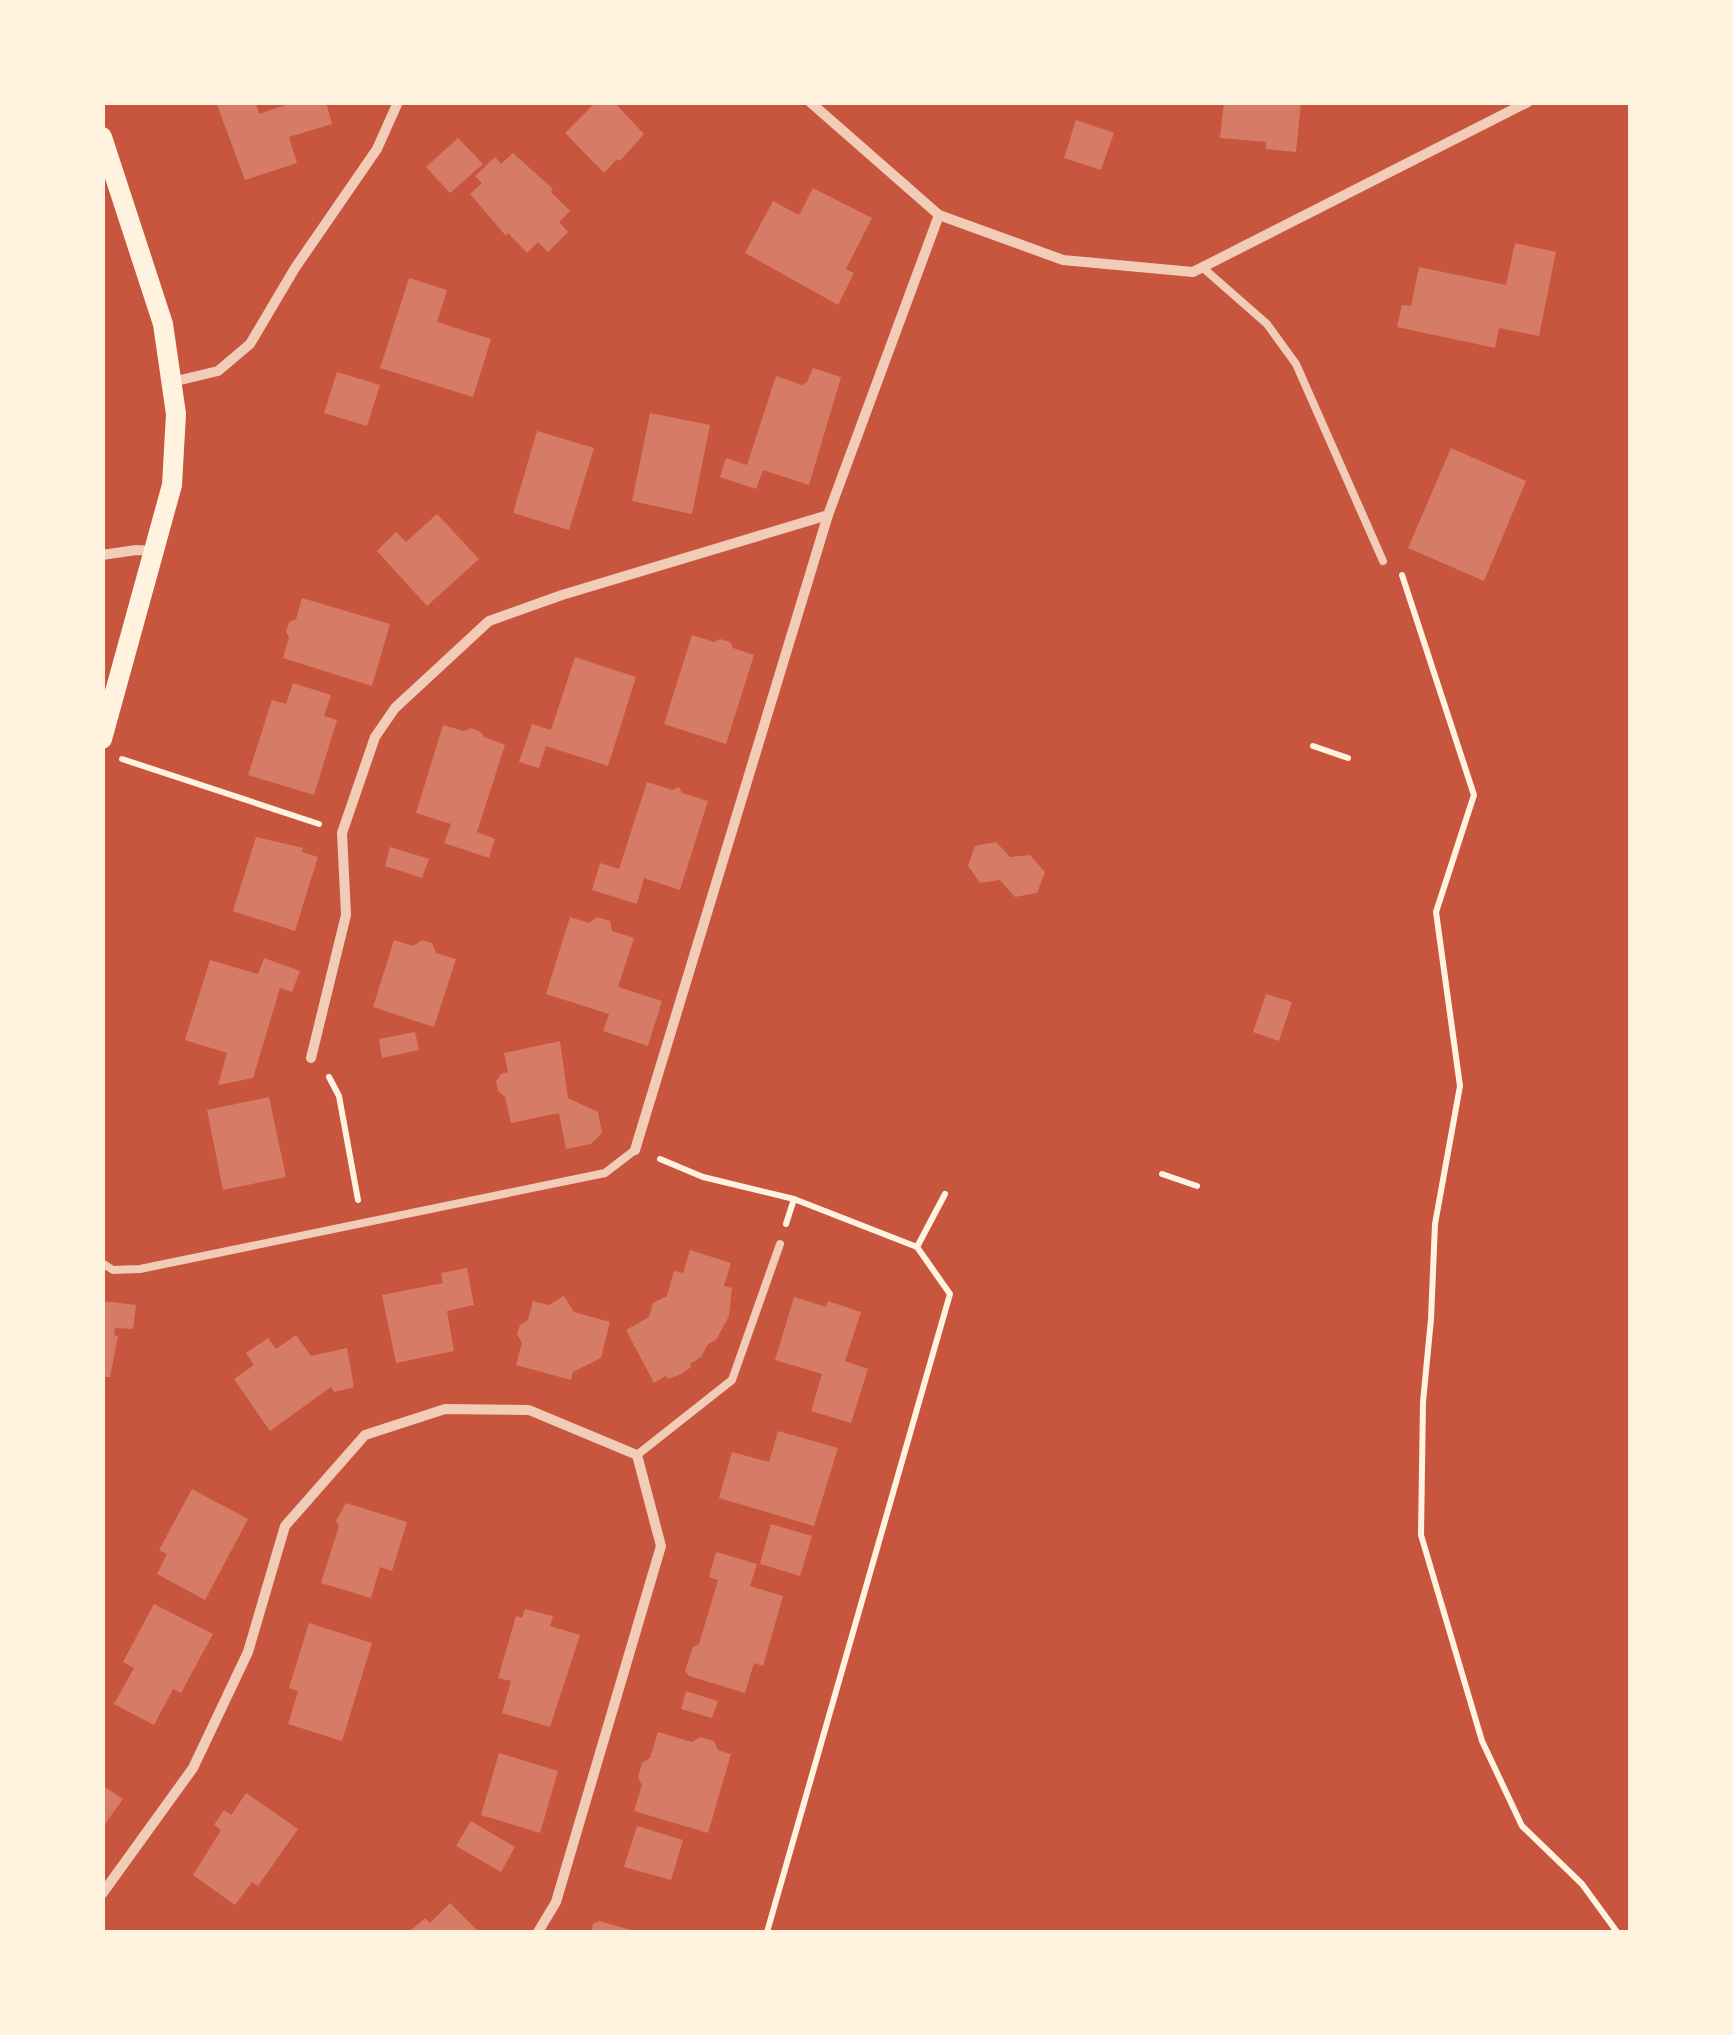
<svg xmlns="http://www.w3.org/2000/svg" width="1733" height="2035" font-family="Ubuntu,sans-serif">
	<rect width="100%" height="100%" fill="#c8553d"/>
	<g fill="#d67c66">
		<polygon points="216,102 256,102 259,114 295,102 326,102 332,124 289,137 297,163 245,180"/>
		<polygon points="596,102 614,102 644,134 620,161 617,159 604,173 565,133"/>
		<polygon points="1224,102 1301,102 1296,152 1266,149 1266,142 1220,138"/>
		<polygon points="1076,120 1114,133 1101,170 1064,158"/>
		<polygon points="458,138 483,164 450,193 426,167"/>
		<polygon points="513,153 553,189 551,192 570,211 559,222 568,232 548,252 538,242 527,253 508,233 506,236 470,194 482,183 475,176 495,157 501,164"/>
		<polygon points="813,188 872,218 846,269 854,273 838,305 745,253 773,201 799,215"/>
		<polygon points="1515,243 1556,252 1539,336 1499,328 1495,348 1397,327 1402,305 1411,306 1419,267 1506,285"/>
		<polygon points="409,278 447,290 437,322 491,339 473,397 380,368"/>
		<polygon points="813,368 841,377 809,485 763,470 756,489 720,477 726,458 747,465 776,376 802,385 807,382"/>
		<polygon points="337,372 380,385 367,426 324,413"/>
		<polygon points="650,413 710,425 692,514 632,501"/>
		<polygon points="537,431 594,448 569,530 513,513"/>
		<polygon points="1451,448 1526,481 1484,581 1408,548"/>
		<polygon points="437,514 479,559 427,606 377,551 396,532 406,542"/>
		<polygon points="302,598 390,624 372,686 283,658 289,637 286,632 289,622 296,619"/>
		<polygon points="692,635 714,642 720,639 730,642 733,648 754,655 726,744 664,724"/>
		<polygon points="575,657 636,677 608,766 546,746 539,768 519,762 532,724 551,730"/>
		<polygon points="293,683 331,695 324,716 337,720 314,795 248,775 272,700 286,704"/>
		<polygon points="443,725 464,731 471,728 481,732 484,737 505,745 477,832 495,839 489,858 444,843 451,824 416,813"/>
		<polygon points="647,782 672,790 679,787 682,793 708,801 680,890 644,878 637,904 592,890 600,863 619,869"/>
		<polygon points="256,837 303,848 302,852 318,857 295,931 233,911"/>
		<polygon points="996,842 1010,857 1030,855 1045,872 1037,893 1015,897 1000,880 980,883 968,866 975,846"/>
		<polygon points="390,847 429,859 422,878 385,866"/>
		<polygon points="570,917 589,923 597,917 610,921 612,931 634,938 618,987 662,1001 648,1046 603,1031 609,1014 546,994"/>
		<polygon points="394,940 413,946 422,940 432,943 436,953 456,959 434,1027 373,1007"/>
		<polygon points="264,958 300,971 292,992 280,988 253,1078 218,1085 227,1053 185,1040 210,960 258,974"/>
		<polygon points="1266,994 1292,1002 1279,1041 1253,1032"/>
		<polygon points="415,1032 419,1050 382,1058 379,1039"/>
		<polygon points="560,1041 568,1098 598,1112 602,1133 591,1144 566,1149 559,1113 511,1123 505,1097 498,1091 496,1081 501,1074 508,1072 504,1053"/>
		<polygon points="269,1097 286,1177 223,1190 207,1110"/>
		<polygon points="690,1250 731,1263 724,1286 732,1288 729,1316 716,1340 708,1344 701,1357 690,1364 691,1367 682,1374 668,1379 666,1376 654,1383 626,1330 649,1317 653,1303 667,1296 674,1271 683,1273"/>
		<polygon points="467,1268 474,1305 447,1311 454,1351 396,1363 382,1295 443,1283 441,1273"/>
		<polygon points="564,1296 574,1312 610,1322 601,1358 573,1372 571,1380 516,1365 522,1343 517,1334 520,1325 528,1320 533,1301 549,1305"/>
		<polygon points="794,1297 826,1307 828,1301 861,1312 845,1361 868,1369 851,1423 811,1411 822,1374 775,1360"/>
		<polygon points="102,1301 136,1305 133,1329 115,1328 114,1335 118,1336 110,1377 102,1377"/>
		<polygon points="296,1335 311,1356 347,1348 354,1387 334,1392 331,1387 270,1431 234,1379 254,1365 246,1353 268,1338 276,1349"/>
		<polygon points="778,1431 838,1448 814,1526 719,1498 732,1452 769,1462"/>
		<polygon points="192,1489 248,1519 205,1600 157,1574 167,1554 159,1550"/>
		<polygon points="346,1503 407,1522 392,1571 380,1567 371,1598 321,1583 339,1526 336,1521"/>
		<polygon points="771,1524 812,1536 800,1576 760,1564"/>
		<polygon points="716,1552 757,1564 750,1586 783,1596 763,1666 754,1663 745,1693 689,1676 685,1671 693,1647 699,1644 718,1580 709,1577"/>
		<polygon points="154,1604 213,1634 181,1693 173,1689 154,1725 114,1704 134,1668 123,1662"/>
		<polygon points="525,1609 553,1616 550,1626 580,1635 550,1727 502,1713 511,1681 498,1678 516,1616 522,1618"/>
		<polygon points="309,1623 372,1643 342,1741 288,1724 298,1691 289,1688"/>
		<polygon points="686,1691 718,1701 712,1718 681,1709"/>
		<polygon points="658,1732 692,1742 700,1737 714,1741 718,1750 731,1754 708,1833 634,1811 642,1785 638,1777 642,1763 650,1758"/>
		<polygon points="499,1753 558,1771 540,1833 481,1815"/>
		<polygon points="102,1785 123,1799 102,1828"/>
		<polygon points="246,1793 298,1829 258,1886 252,1882 235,1905 193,1875 221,1830 214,1825 224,1810 231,1815"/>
		<polygon points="471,1821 515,1847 501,1872 456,1846"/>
		<polygon points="637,1826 683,1840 671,1880 624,1867"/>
		<polygon points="450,1903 479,1932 409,1932 425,1918 430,1923"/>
		<polygon points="599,1921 635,1931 634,1932 591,1932 593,1924"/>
	</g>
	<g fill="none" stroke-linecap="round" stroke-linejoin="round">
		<g stroke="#fff3e0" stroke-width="6">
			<polyline points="1402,575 1474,795 1436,912 1460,1086 1435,1224 1431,1319 1423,1402 1421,1535 1482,1741 1522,1826 1582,1884 1617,1932"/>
			<polyline points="1313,746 1348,758"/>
			<polyline points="122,759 319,824"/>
			<polyline points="329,1077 339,1096 358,1200"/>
			<polyline points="660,1159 703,1177 794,1199 917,1247 950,1294 767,1932"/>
			<polyline points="1162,1174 1197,1186"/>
			<polyline points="786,1224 794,1199"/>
			<polyline points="917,1247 945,1194"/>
		</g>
		<g stroke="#f1ccb7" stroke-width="8">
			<polyline points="1202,267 1267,324 1296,364 1383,561"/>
			<polyline points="102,1263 113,1270 140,1269 605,1173 635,1150"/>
			<polyline points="637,1455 732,1380 780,1244"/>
		</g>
		<g stroke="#f1ccb7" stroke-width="10">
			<polyline points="810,102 939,215 1063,260 1193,272 1528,102"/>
			<polyline points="172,382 218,371 250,344 295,268 377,149 398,102"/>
			<polyline points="102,555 136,550 155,551"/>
			<polyline points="311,1058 346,915 342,833 375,737 395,708 489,621 562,595 828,515 939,215"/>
			<polyline points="635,1150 828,515"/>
			<polyline points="102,1894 193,1768 248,1652 285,1526 365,1435 445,1409 529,1410 637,1455 661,1546 556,1902 538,1932"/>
		</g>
		<polyline stroke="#fff3e0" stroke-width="20" points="102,137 163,324 176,414 172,485 102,739"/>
	</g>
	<rect width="1733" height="2035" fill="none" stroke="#fff3e0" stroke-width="210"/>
</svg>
